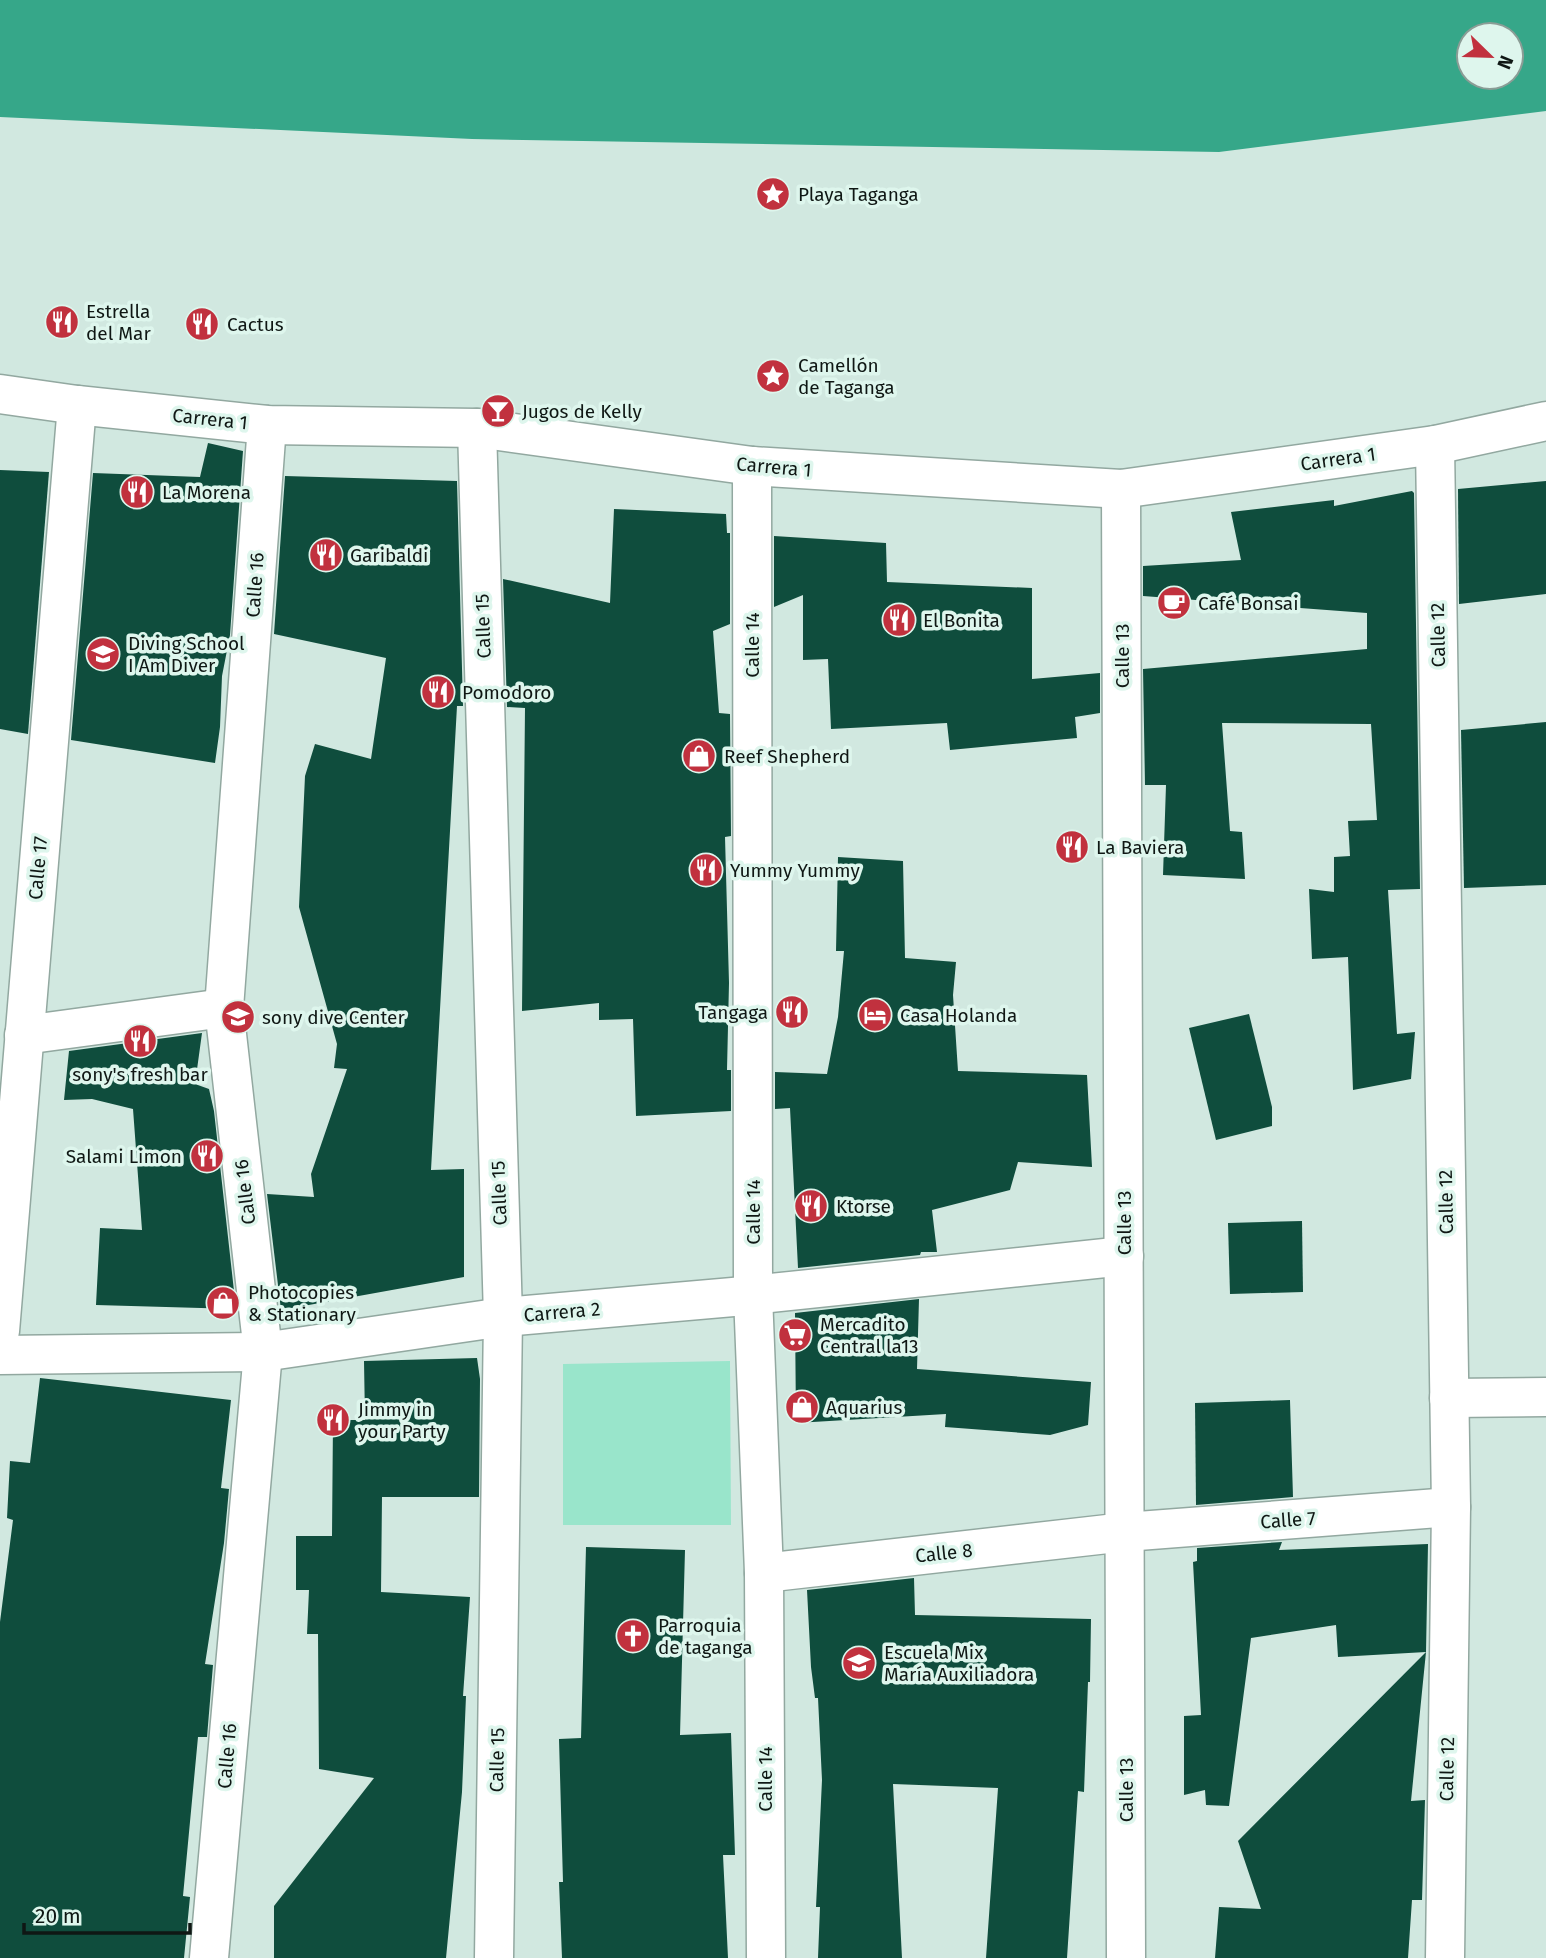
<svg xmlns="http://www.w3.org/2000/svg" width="1546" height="1958" font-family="'Fira Sans',sans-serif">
	<rect width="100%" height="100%" fill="#d1e8e0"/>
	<polygon fill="#99e5cb" points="730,1361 731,1525 563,1525 563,1364"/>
	<path fill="#36a789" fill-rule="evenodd" d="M0,0H1546V111L1219,152L472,139L0,117ZM1469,35H1511V77H1469Z"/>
	<g fill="#0f4d3d">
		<polygon points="208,443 243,451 230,635 222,676 220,727 215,763 71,740 93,473 200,477"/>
		<polygon points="0,470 49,472 28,734 0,729"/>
		<polygon points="285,476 457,481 463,706 457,706 431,1170 464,1169 464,1277 281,1310 267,1194 314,1197 311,1174 347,1069 334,1068 337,1044 299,907 305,776 315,744 371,759 386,658 274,634"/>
		<polygon points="1546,481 1546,594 1459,604 1458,489"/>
		<polygon points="1412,491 1414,493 1420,889 1388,890 1397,1034 1415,1032 1411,1079 1353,1090 1348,957 1312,959 1309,889 1334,892 1334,857 1350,856 1348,821 1377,820 1371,724 1222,723 1230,831 1242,832 1245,879 1163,875 1166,785 1145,785 1143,669 1367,649 1367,613 1143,596 1143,566 1241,560 1231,512 1334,500 1334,506"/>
		<polygon points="614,509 726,514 727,533 730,533 730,624 713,631 719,713 730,714 731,836 725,837 729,983 727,1070 731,1070 731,1111 636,1116 633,1019 599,1020 599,1003 522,1011 525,708 507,707 503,579 610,603"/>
		<polygon points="774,536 886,543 887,582 1032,588 1032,679 1100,673 1100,713 1075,717 1077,738 950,750 947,723 831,729 828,659 803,660 803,595 774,607"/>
		<polygon points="1546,722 1546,885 1464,888 1461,730"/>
		<polygon points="838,857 903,861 905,958 956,962 953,995 958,1071 1087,1075 1092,1167 1018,1162 1010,1190 932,1210 937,1252 921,1252 920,1255 798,1268 790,1108 775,1109 775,1072 827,1074 838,1017 844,951 836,951"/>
		<polygon points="1249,1014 1272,1107 1272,1126 1216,1140 1189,1028"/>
		<polygon points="202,1033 195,1084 209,1089 214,1111 236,1309 96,1305 100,1228 142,1230 133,1109 92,1099 64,1100 69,1051"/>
		<polygon points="1302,1221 1303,1292 1230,1294 1228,1223"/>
		<polygon points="919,1299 917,1369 1091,1382 1088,1425 1050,1435 945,1427 946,1414 796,1423 795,1313"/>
		<polygon points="477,1358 480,1379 479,1497 382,1497 381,1592 470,1597 463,1696 466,1696 462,1792 446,1958 274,1958 274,1906 374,1778 319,1769 318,1634 307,1634 309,1590 296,1590 296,1536 332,1536 333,1420 365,1420 364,1361"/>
		<polygon points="40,1378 231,1400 221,1488 229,1489 224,1543 205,1664 213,1665 207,1737 198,1737 183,1896 190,1897 184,1958 0,1958 0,1622 13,1520 7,1518 10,1461 30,1463"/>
		<polygon points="1290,1400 1293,1497 1196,1505 1195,1403"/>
		<polygon points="1282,1542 1279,1550 1428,1544 1426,1652 1338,1657 1336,1625 1251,1638 1229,1806 1206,1805 1205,1790 1184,1795 1184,1716 1201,1715 1193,1562 1197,1561 1197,1548"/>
		<polygon points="586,1547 685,1550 680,1735 731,1733 735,1855 723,1855 728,1958 562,1958 559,1882 563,1882 559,1739 581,1738"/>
		<polygon points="914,1578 915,1615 1091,1619 1090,1682 1088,1682 1084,1792 1078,1791 1067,1958 986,1958 998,1788 893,1784 902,1958 818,1958 820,1907 816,1907 822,1780 818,1698 815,1698 811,1667 807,1590"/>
		<polygon points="1426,1652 1411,1801 1425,1800 1422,1900 1412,1900 1408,1958 1215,1958 1219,1907 1261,1909 1238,1841"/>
	</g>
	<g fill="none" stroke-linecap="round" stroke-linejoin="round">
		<g stroke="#92a8a0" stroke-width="41">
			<g id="pedestrian">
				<polyline points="0,394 77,405 267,425 477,428 752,466 1121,489 1435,445 1546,421"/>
				<polyline points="24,1035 224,1008"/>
			</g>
		</g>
		<g stroke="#92a8a0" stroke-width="41">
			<g id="minor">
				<polyline points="477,428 503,1317 494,1958"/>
				<polyline points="1435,445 1451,1507 1445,1958"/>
				<polyline points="752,466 753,1295 764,1573 766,1958"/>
				<polyline points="1121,489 1126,1958"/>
				<polyline points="0,1331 77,405"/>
				<polyline points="0,1355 263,1352 503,1317 733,1297 1124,1256"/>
				<polyline points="1449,1398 1546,1397"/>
				<polyline points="764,1573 1125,1532 1451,1507"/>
				<polyline points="209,1958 263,1352 224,1008 267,425"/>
			</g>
		</g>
		<use href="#pedestrian" stroke="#fff" stroke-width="38"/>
		<use href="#minor" stroke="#fff" stroke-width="38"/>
	</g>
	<defs>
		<g id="sight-disc" transform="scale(1.75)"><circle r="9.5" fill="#c1313e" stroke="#def6ed"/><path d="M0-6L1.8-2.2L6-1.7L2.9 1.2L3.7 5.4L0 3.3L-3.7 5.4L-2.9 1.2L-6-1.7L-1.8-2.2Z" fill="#fff"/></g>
		<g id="restaurant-disc" transform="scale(1.75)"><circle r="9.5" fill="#c1313e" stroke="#def6ed"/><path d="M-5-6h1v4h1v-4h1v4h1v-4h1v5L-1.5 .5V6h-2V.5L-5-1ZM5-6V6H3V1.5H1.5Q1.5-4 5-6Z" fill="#fff"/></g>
		<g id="bar-disc" transform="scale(1.75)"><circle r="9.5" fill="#c1313e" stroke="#def6ed"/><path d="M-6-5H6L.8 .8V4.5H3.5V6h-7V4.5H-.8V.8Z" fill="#fff"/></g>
		<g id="cafe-disc" transform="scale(1.75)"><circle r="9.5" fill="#c1313e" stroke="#def6ed"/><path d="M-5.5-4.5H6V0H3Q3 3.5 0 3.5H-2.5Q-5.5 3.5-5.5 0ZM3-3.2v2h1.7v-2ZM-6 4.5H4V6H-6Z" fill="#fff"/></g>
		<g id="school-disc" transform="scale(1.75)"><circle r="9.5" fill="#c1313e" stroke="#def6ed"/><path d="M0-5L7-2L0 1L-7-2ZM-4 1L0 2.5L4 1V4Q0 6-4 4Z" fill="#fff"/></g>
		<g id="shop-disc" transform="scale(1.75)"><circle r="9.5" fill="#c1313e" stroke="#def6ed"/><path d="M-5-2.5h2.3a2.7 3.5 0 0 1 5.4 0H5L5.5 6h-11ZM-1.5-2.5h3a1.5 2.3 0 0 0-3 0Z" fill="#fff"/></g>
		<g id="hotel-disc" transform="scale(1.75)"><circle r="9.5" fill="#c1313e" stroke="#def6ed"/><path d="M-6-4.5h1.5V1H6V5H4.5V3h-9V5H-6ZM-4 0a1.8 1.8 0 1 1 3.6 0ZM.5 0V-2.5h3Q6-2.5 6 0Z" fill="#fff"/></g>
		<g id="supermarket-disc" transform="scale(1.75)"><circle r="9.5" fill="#c1313e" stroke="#def6ed"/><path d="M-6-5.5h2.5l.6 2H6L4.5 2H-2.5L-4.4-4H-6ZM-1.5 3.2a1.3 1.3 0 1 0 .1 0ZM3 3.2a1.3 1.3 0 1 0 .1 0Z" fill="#fff"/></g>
		<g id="church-disc" transform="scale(1.75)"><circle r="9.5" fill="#c1313e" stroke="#def6ed"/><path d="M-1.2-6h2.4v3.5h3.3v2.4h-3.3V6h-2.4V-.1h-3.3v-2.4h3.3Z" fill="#fff"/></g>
	</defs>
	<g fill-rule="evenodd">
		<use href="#sight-disc" x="773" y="194"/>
		<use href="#restaurant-disc" x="62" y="322"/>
		<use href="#restaurant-disc" x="202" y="324"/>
		<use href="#sight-disc" x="773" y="376"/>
		<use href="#bar-disc" x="498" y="411"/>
		<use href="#restaurant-disc" x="137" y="492"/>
		<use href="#restaurant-disc" x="326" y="555"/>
		<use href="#cafe-disc" x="1174" y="603"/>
		<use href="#restaurant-disc" x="899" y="620"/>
		<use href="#school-disc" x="103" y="654"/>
		<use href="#restaurant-disc" x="438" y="692"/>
		<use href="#shop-disc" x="699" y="756"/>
		<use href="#restaurant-disc" x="1072" y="847"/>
		<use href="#restaurant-disc" x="706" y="870"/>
		<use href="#restaurant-disc" x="792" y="1012"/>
		<use href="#hotel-disc" x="875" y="1015"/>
		<use href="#school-disc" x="238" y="1017"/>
		<use href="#restaurant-disc" x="140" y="1041"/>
		<use href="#restaurant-disc" x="207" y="1156"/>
		<use href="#restaurant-disc" x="811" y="1206"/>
		<use href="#shop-disc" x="223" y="1303"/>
		<use href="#supermarket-disc" x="795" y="1335"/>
		<use href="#shop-disc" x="802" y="1407"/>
		<use href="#restaurant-disc" x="333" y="1420"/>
		<use href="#church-disc" x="633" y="1636"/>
		<use href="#school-disc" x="859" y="1663"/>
	</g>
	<g text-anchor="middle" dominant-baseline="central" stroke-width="7" stroke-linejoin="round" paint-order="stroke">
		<g font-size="19" fill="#0f1714" stroke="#def6ed" text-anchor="start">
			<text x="798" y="194">Playa Taganga</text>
			<text x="86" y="311">Estrella<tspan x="86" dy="22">del Mar</tspan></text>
			<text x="227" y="324">Cactus</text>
			<text x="798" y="365">Camellón<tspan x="798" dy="22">de Taganga</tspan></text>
			<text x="522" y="411">Jugos de Kelly</text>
			<text x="162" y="492">La Morena</text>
			<text x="350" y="555">Garibaldi</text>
			<text x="1198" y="603">Café Bonsai</text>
			<text x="923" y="620">El Bonita</text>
			<text x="128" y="643">Diving School<tspan x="128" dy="22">I Am Diver</tspan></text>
			<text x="462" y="692">Pomodoro</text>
			<text x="724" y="756">Reef Shepherd</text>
			<text x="1096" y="847">La Baviera</text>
			<text x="730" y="870">Yummy Yummy</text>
			<text x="768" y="1012" text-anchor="end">Tangaga</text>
			<text x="900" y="1015">Casa Holanda</text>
			<text x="262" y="1017">sony dive Center</text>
			<text x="140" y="1074" text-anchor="middle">sony's fresh bar</text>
			<text x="182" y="1156" text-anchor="end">Salami Limon</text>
			<text x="836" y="1206">Ktorse</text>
			<text x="248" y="1292">Photocopies<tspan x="248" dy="22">&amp; Stationary</tspan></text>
			<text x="820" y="1324">Mercadito<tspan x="820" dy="22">Central la13</tspan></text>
			<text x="826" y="1407">Aquarius</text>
			<text x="358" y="1409">Jimmy in<tspan x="358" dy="22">your Party</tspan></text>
			<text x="658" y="1625">Parroquia<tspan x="658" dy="22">de taganga</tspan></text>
			<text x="884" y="1652">Escuela Mix<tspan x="884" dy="22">María Auxiliadora</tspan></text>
		</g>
		<g font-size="19" fill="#0f1714" stroke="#def6ed">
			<text transform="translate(210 419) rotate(6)">Carrera 1</text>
			<text transform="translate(1338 459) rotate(-8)">Carrera 1</text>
			<text transform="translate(774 467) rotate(5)">Carrera 1</text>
			<text transform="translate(255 585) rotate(-86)">Calle 16</text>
			<text transform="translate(483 626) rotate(-92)">Calle 15</text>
			<text transform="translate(1438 635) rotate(-91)">Calle 12</text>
			<text transform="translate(752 645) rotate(-90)">Calle 14</text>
			<text transform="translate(1122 656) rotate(-90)">Calle 13</text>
			<text transform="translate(38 868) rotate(-85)">Calle 17</text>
			<text transform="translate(245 1192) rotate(-97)">Calle 16</text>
			<text transform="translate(499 1193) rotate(-92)">Calle 15</text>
			<text transform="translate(1446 1202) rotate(-91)">Calle 12</text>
			<text transform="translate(753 1212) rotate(-90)">Calle 14</text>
			<text transform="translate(1124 1223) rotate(-90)">Calle 13</text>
			<text transform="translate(562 1312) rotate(-5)">Carrera 2</text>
			<text transform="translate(1288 1520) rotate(-4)">Calle 7</text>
			<text transform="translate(944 1553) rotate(-6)">Calle 8</text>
			<text transform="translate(227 1756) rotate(-85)">Calle 16</text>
			<text transform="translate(497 1760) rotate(-89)">Calle 15</text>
			<text transform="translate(1447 1769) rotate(-89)">Calle 12</text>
			<text transform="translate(765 1779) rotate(-90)">Calle 14</text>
			<text transform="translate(1126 1790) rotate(-90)">Calle 13</text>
		</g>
	</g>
	<g transform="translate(1490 56) rotate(113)"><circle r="33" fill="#def6ed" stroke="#8b9d96" stroke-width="2"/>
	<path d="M0-5L12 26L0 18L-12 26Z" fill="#c1313e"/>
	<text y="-10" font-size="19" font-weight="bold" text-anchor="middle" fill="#0f1714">N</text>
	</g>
	<path d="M24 1923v10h166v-10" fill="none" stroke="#0f1714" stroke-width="3.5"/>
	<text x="35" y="1923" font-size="21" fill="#0f1714" stroke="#def6ed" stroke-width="5" paint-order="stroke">20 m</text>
</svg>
